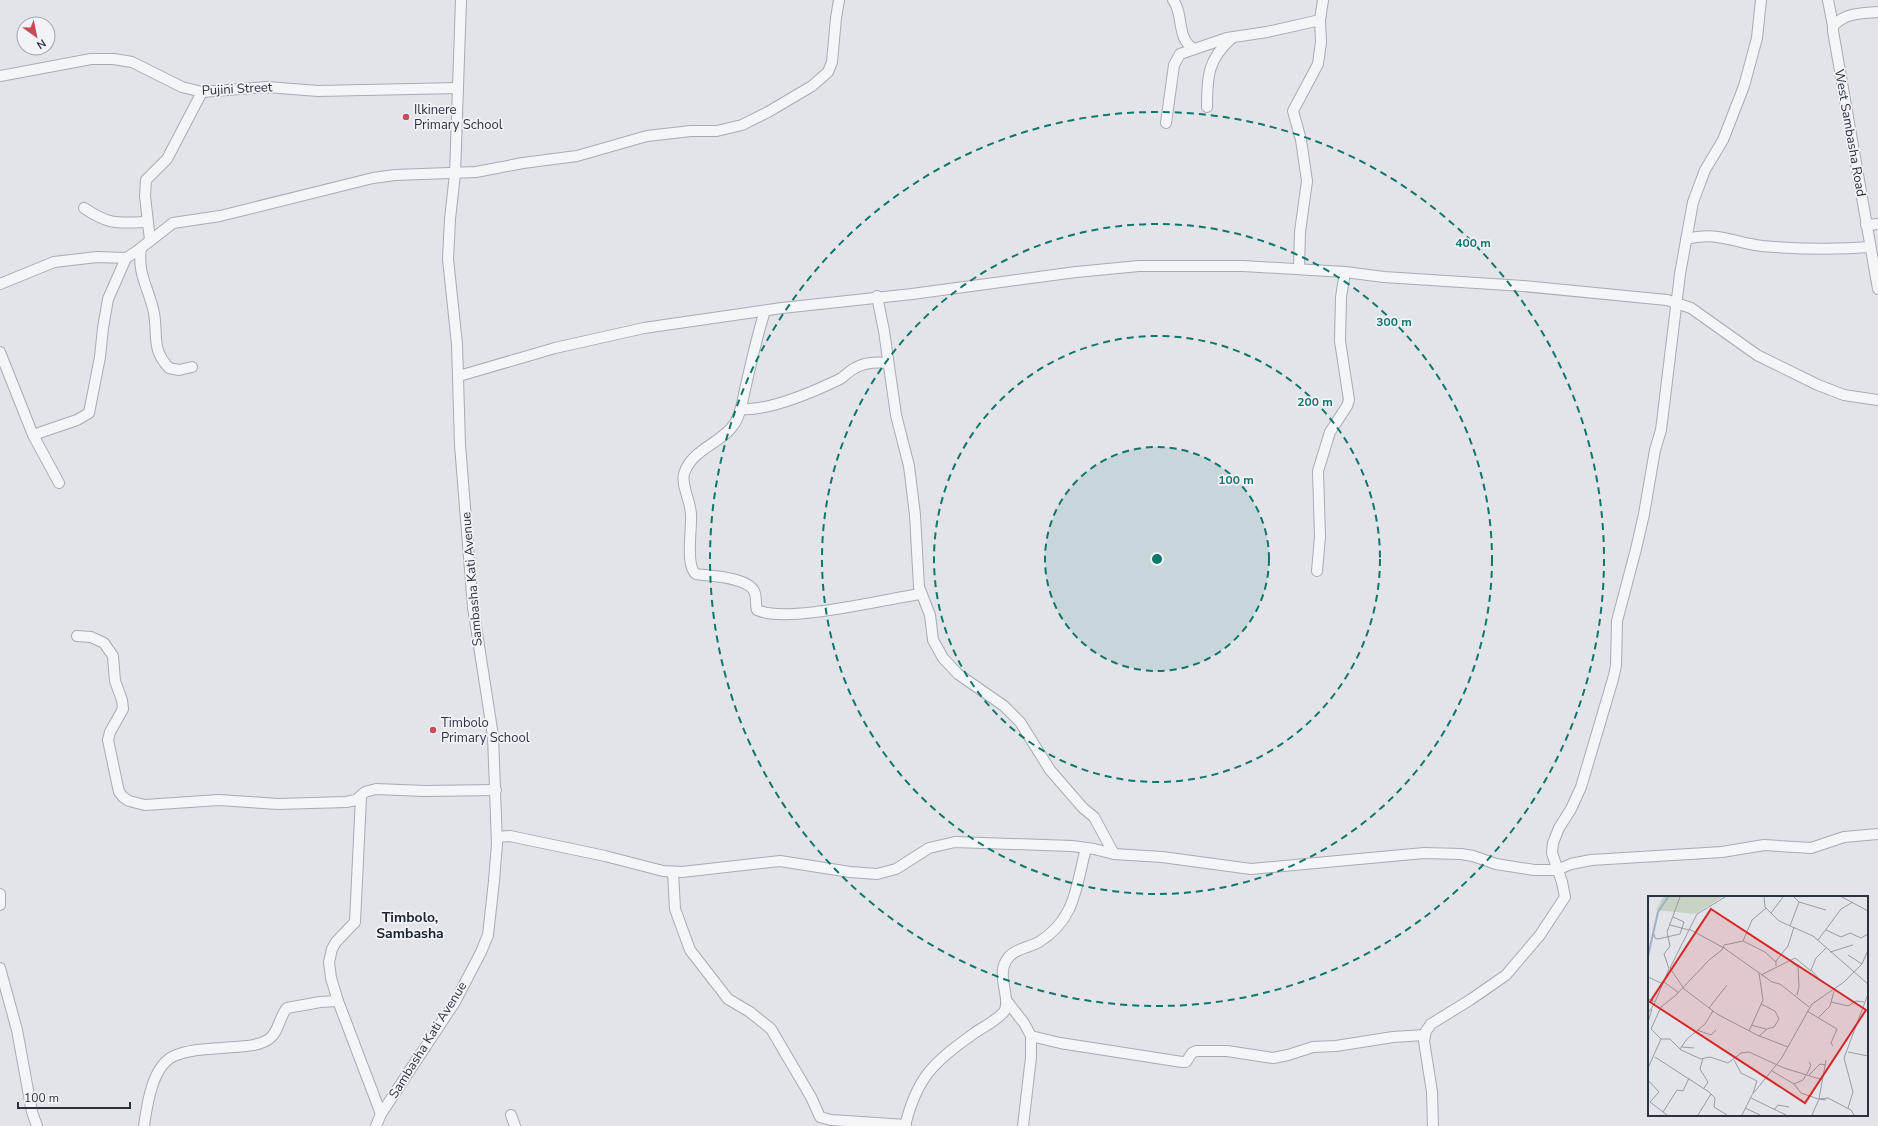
<svg xmlns="http://www.w3.org/2000/svg" width="1878" height="1126" font-family="'Nunito Sans',sans-serif">
	<rect width="100%" height="100%" fill="#e2e4ea"/>
	<g fill="none" stroke-linecap="round" stroke-linejoin="round">
		<g stroke="#a7abb4" stroke-width="12">
			<g id="minor">
				<path d="M1173,0C1184,14 1176,39 1194,49"/>
				<polyline points="1828,0 1833,26"/>
				<path d="M1878,12C1861,13 1845,13 1833,26V31L1878,289"/>
				<polyline points="0,76 91,59 114,59 132,62 182,87 202,92 267,87 318,91 458,88"/>
				<path d="M1207,107C1207,76 1208,59 1232,38"/>
				<polyline points="1166,123 1174,65 1180,54 1227,38 1267,32 1320,20"/>
				<path d="M84,208C109,225 117,223 147,222"/>
				<polyline points="1866,225 1878,224"/>
				<path d="M1686,239C1715,231 1733,242 1762,246C1798,249 1833,250 1870,247"/>
				<polyline points="150,240 145,196 146,180 167,159 202,92"/>
				<path d="M141,248C137,275 149,288 154,313C158,335 151,349 169,368L179,370L192,367"/>
				<polyline points="1299,269 1300,232 1307,181 1301,140 1293,111 1318,64 1321,42 1320,20 1323,0"/>
				<polyline points="0,284 54,262 97,257 126,258 137,251 173,223 220,216 373,178 395,175 476,172 523,163 577,156 647,136 691,131 717,131 742,125 768,112 812,86 828,72 832,62 836,18 839,0"/>
				<polyline points="877,296 884,331 896,415 909,466 915,515 919,587 930,615 933,640 943,658 958,674 1004,706 1020,722 1050,770 1083,808 1094,817 1114,854"/>
				<path d="M765,311C757,335 752,360 746,385C743,397 742,411 735,423C723,443 691,449 684,474C681,485 691,502 691,515C692,529 685,566 696,574C710,576 747,577 754,591C757,596 755,604 757,610C787,624 884,599 921,594"/>
				<polyline points="0,352 33,435 59,483"/>
				<polyline points="459,376 555,348 644,328 782,308 912,294 1076,272 1139,266 1243,266 1345,272 1384,277 1523,286 1667,300 1691,308 1757,355 1818,385 1844,395 1878,400"/>
				<path d="M741,409C770,411 813,392 840,379C845,376 849,371 855,368C865,362 876,362 888,363"/>
				<polyline points="33,435 77,420 89,413 100,357 103,328 108,299 126,258"/>
				<polyline points="1317,571 1320,537 1318,471 1330,432 1347,406 1349,400 1340,341 1341,297 1345,272"/>
				<polyline points="77,636 91,637 104,643 113,656 115,681 122,700 123,709 110,732 108,740 119,792 123,797 129,801 145,805 219,800 278,804 346,802 356,800 365,792 376,789 425,791 496,790"/>
				<polyline points="361,797 355,922 336,942 332,949 329,962 331,978 338,1001 381,1114"/>
				<polyline points="497,837 510,836 605,856 663,871 682,872 780,861 850,872 877,874 896,869 929,848 955,842 1072,846 1094,849 1114,854 1162,857 1251,869 1424,853 1461,854 1473,856 1496,864 1534,870 1557,870 1571,864 1591,860 1722,852 1764,845 1811,848 1844,837 1878,834"/>
				<polyline points="673,872 675,909 690,950 728,999 750,1012 771,1029 811,1097 820,1117 831,1120 906,1125"/>
				<polyline points="0,894 0,905"/>
				<polyline points="0,968 17,1030 32,1112 37,1126"/>
				<polyline points="1006,1000 1024,1023 1031,1036 1031,1057 1023,1126"/>
				<polyline points="1031,1036 1060,1043 1182,1062 1186,1062 1192,1053 1196,1051 1227,1051 1273,1058 1288,1055 1313,1047 1336,1046 1393,1037 1424,1035"/>
				<polyline points="511,1115 515,1126"/>
				<path d="M144,1126C147,1105 152,1066 174,1056C192,1048 215,1049 234,1047C246,1046 259,1046 269,1039C279,1032 279,1017 287,1008L320,1002L338,1001"/>
				<polyline points="376,1126 381,1114 455,1002 481,952 488,935 494,881 497,844 493,736 473,607 460,445 457,344 448,259 450,219 455,174 461,0"/>
				<path d="M905,1126C917,1077 933,1063 973,1034C983,1027 994,1022 1003,1013C1013,1002 996,977 1006,961C1012,949 1028,948 1039,942C1076,919 1076,886 1086,848"/>
				<polyline points="1433,1126 1432,1092 1424,1041 1426,1031 1431,1024 1470,1000 1506,975 1540,935 1565,897 1562,882 1552,853 1553,843 1559,828 1571,809 1581,787 1613,679 1616,666 1617,621 1636,549 1644,514 1655,450 1661,430 1680,274 1693,202 1705,170 1723,140 1744,86 1757,38 1761,0"/>
			</g>
		</g>
		<use href="#minor" stroke="#f4f5f8" stroke-width="10"/>
	</g>
	<circle cx="1157" cy="559" r="112" fill="#0f766e" fill-opacity=".12"/>
	<g fill="none" stroke="#0f766e" stroke-width="2" stroke-dasharray="7 5">
		<circle cx="1157" cy="559" r="112"/>
		<circle cx="1157" cy="559" r="223"/>
		<circle cx="1157" cy="559" r="335"/>
		<circle cx="1157" cy="559" r="447"/>
	</g>
	<g fill="#cb4a58" stroke="#f1f3f7" stroke-width="1.5">
		<circle cx="406" cy="117" r="4"/>
		<circle cx="433" cy="730" r="4"/>
	</g>
	<g text-anchor="middle" dominant-baseline="central" stroke-width="3.5" stroke-linejoin="round" paint-order="stroke">
		<g font-size="13" fill="#2a3141" stroke="#f1f3f7">
			<text transform="translate(237 89) rotate(-3)">Pujini Street</text>
			<text transform="translate(1850 133) rotate(80)">West Sambasha Road</text>
			<text transform="translate(472 579) rotate(-95)">Sambasha Kati Avenue</text>
			<text transform="translate(428 1040) rotate(-58)">Sambasha Kati Avenue</text>
		</g>
		<g font-size="13" fill="#2a3141" stroke="#f1f3f7" text-anchor="start">
			<text x="414" y="110">Ilkinere<tspan x="414" dy="15">Primary School</tspan></text>
			<text x="441" y="723">Timbolo<tspan x="441" dy="15">Primary School</tspan></text>
		</g>
		<g font-size="14" font-weight="bold" fill="#1c2332" stroke="#f1f3f7">
			<text x="410" y="917">Timbolo,<tspan x="410" dy="16">Sambasha</tspan></text>
		</g>
	</g>
	<g transform="translate(1648 896)">
		<rect width="220" height="220" fill="#e2e4ea"/>
		<path d="M15,1H74L47,18L8,14Z" fill="#c6d3c3"/>
		<path fill="none" stroke="#9eb0c9" stroke-width="2" d="M0,60L10,16L20,1"/>
		<path fill="none" stroke="#989ca6" stroke-width="1" d="M116,1L117,11L131,25L165,40L220,88M146,1L151,6L178,14M194,1L220,15M123,17L135,1M22,29L41,34M142,30L151,6M41,33L76,52L124,86L132,88L161,111M178,34L193,41L202,37L213,42L220,38M6,38L7,42L10,43L32,38L36,26L25,21M170,44L193,13L205,6M95,45L117,56L128,66M182,56L205,49M200,59L214,68M143,66L150,71L151,91L149,99M128,70V65L140,50L146,31M22,72L36,93L69,118L109,139L140,151M22,72L49,18L77,1M113,79L147,62L163,75M0,81L15,88M16,86L31,97M175,87L163,74L168,62L178,52M0,103L7,106L21,73L16,58L22,50L19,36L32,1M183,106L200,110L208,105L216,106M61,112L79,89M159,115L189,133L183,147L185,150M0,117L7,107M170,122L182,110L186,95M0,126L4,113M103,129L118,133M49,134L63,139L68,134M101,135L115,104L111,77M111,140L119,133L126,131L131,123L127,115L113,108M13,143H22L33,154L53,163L62,161L80,167L93,157L101,156L136,172L175,184M34,151L46,152M32,153L39,143L57,128L65,115M200,156L220,160M7,161L61,196L67,202L66,211L79,219M55,162L52,173L60,186L56,192M86,164L93,177L109,185L105,197M0,172L13,143L3,133L13,111L28,99L61,64L74,54L76,49L95,45L104,24L118,12M124,175L146,188L153,197L170,203L180,202L203,214L206,219M159,178L163,169L161,166M161,179L172,168L178,169M0,184L11,196L2,206L19,219M146,188L155,184L158,179M103,202L138,219M178,204L171,203L178,164M97,212L112,219M200,212L205,196L196,162L220,98M126,214L130,209L141,211M15,216L29,194L35,195L41,182M50,219L63,198M94,219L104,199L133,163L164,108L196,86L214,68L220,54M164,219L171,203"/>
		<path fill="#d62828" fill-opacity="0.15" stroke="#d62828" stroke-width="2" d="M63,13L218,114L157,207L2,106Z"/>
		<rect width="220" height="220" fill="none" stroke="#2a3141" stroke-width="2"/>
	</g>
	<circle cx="1157" cy="559" r="6" fill="#0f766e" stroke="#f1f3f7" stroke-width="2"/>
	<g font-size="12" text-anchor="middle" font-weight="bold" fill="#0f766e" stroke="#f1f3f7" stroke-width="3.5" stroke-linejoin="round" paint-order="stroke">
		<text x="1473" y="247">400 m</text>
		<text x="1394" y="326">300 m</text>
		<text x="1315" y="406">200 m</text>
		<text x="1236" y="484">100 m</text>
	</g>
	<g transform="translate(36 36) rotate(147)"><circle r="19" fill="#f1f3f7" stroke="#a1a5ae"/>
	<path d="M0-3L7 15L0 10L-7 15Z" fill="#cb4a58"/>
	<text y="-6" font-size="11" font-weight="bold" text-anchor="middle" fill="#2a3141">N</text>
	</g>
	<path d="M18 1102v6h112v-6" fill="none" stroke="#2a3141" stroke-width="2"/>
	<text x="24" y="1102" font-size="12" fill="#2a3141" stroke="#f1f3f7" stroke-width="3" paint-order="stroke">100 m</text>
</svg>
